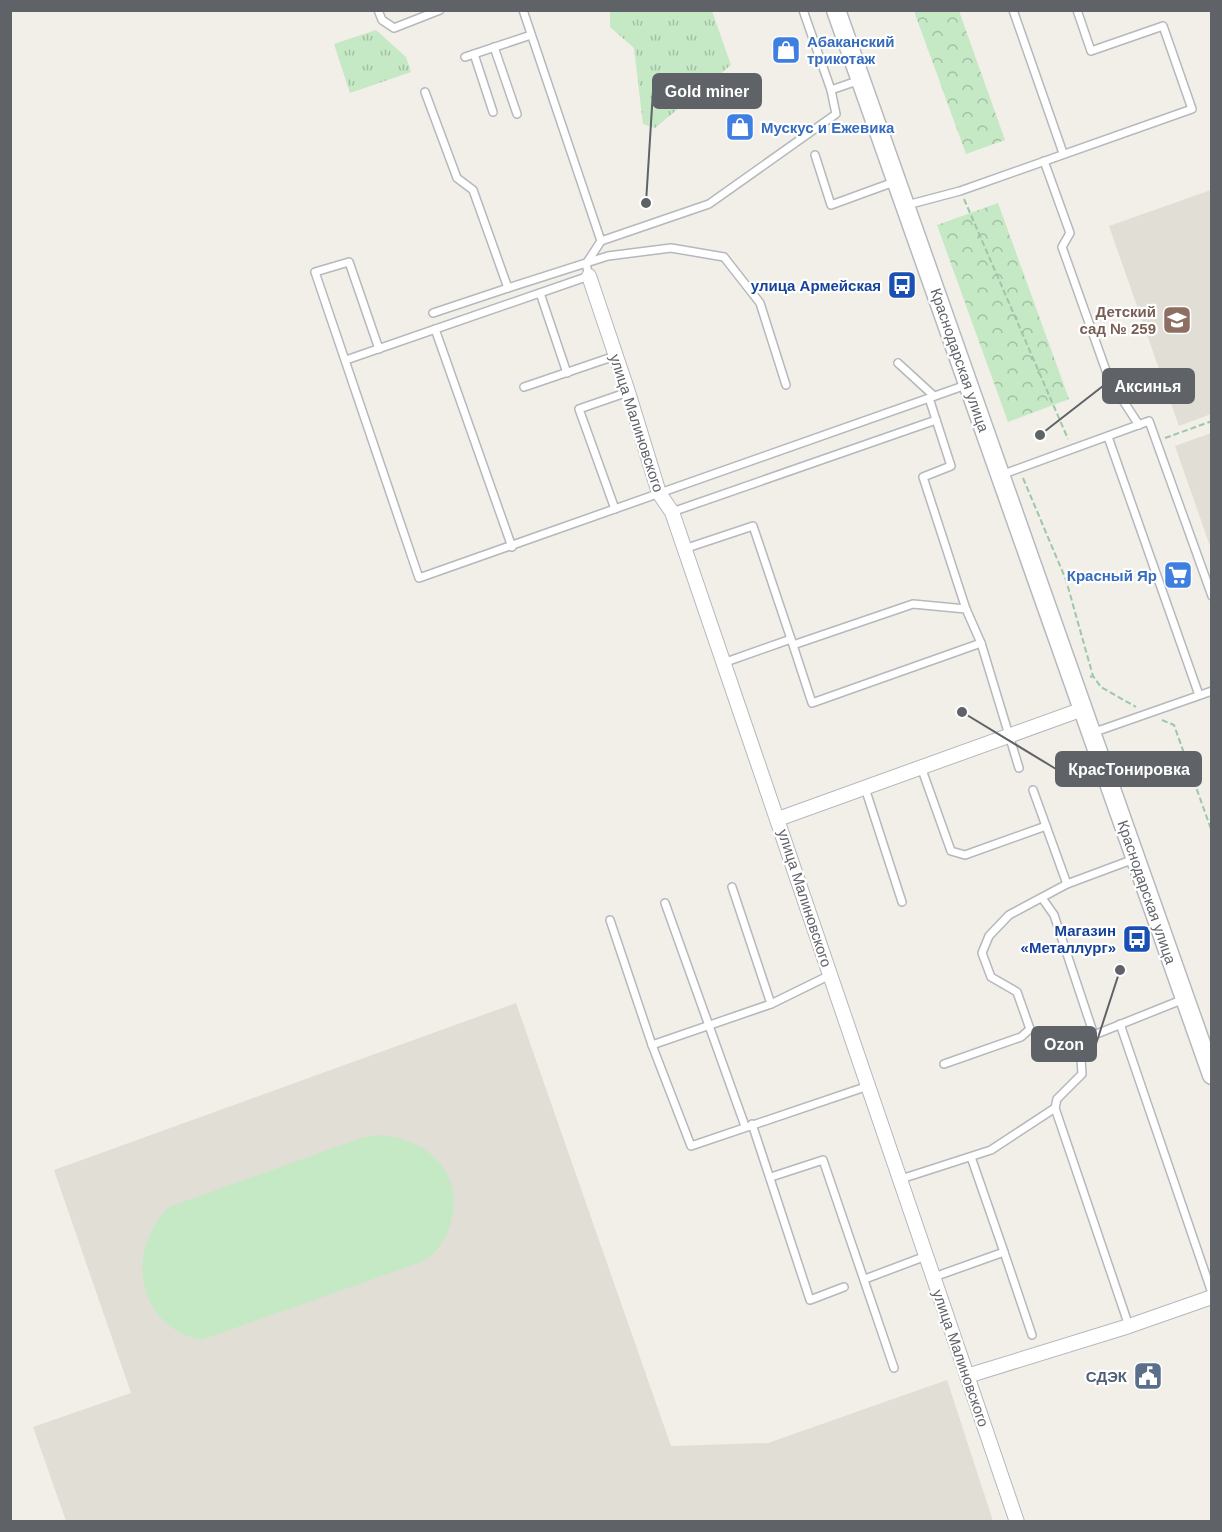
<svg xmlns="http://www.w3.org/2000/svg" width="1222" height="1532" font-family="Arial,sans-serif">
	<defs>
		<pattern id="forest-crowns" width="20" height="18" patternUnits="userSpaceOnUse" patternTransform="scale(1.5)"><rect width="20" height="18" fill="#c5e8c5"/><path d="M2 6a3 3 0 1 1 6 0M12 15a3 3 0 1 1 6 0" fill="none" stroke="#a3c0a4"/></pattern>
		<pattern id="park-tufts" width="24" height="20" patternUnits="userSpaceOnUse" patternTransform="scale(1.5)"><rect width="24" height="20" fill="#c5e8c5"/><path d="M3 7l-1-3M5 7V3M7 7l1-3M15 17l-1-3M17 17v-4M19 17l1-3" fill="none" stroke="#a3c0a4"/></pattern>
	</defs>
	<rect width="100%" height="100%" fill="#f1efe8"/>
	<g fill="#e1ded6">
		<polygon points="1211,190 1211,414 1179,426 1109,226"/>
		<polygon points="1211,433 1212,433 1211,549 1175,446"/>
		<polygon points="516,1003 671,1446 768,1443 947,1380 993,1521 66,1521 33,1427 131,1393 54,1170"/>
	</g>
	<path fill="#c5e8c5" d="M381,1135C430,1139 468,1177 449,1228C444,1242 437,1252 424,1261L201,1340C194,1338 186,1336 179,1332C131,1305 133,1242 169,1207L364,1137Z"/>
	<g fill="url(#forest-crowns)">
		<polygon points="914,11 959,11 1005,140 966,154"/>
		<polygon points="998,203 1069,399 1008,422 937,225"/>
	</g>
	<g fill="url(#park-tufts)">
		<polygon points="610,11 712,11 731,65 655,128 643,124 634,48 610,27"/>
		<polygon points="376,30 406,57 411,72 350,93 334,44"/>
	</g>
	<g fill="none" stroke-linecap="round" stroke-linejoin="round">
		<g stroke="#b5b8bc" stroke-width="10">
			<g id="lane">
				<polyline points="378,10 382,20 394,28 440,10"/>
				<polyline points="1013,10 1063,153"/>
				<polyline points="494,47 517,114"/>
				<polyline points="474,54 493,112"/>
				<polyline points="465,57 531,35"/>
				<polyline points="831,90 860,80"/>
				<polyline points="425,92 457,178 473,190 508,288 608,256 671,248 724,257 760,303 786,385"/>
				<polyline points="815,155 831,205 894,182"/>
				<polyline points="1044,161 1070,233 1062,247 1109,379 1139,425"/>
				<polyline points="907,205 960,191 1192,109 1163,26 1091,51 1077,10"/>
				<polyline points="601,241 709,204 836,114 831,90 803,10"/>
				<polyline points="540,293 567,373"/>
				<polyline points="433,313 508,288"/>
				<polyline points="435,329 512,547"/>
				<polyline points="379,349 349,262 315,272 419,578 966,385"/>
				<polyline points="346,360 589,276 586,264 601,241 523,10"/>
				<polyline points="898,363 934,396"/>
				<polyline points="524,387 615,356"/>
				<polyline points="929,398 951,466 923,477 966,609"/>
				<polyline points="1108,437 1199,695"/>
				<polyline points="1001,475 1149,421 1212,596"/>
				<polyline points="615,509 579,409 628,392"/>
				<polyline points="672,512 936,420"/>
				<polyline points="684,549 753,526 791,639"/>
				<polyline points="981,643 1019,768"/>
				<polyline points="723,663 791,639 793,645 812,703 981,643 966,609 913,604 793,645"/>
				<polyline points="1092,733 1212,691"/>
				<polyline points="921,767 951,851 965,855 1046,826"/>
				<polyline points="865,788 902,902"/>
				<polyline points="1033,790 1067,884"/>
				<polyline points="732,887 771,1004"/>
				<polyline points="1042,898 1054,915 1094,1035"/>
				<polyline points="665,903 745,1126"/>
				<polyline points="610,920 652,1045 771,1004 830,975"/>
				<polyline points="1120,1024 1212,1293"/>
				<polyline points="652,1045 691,1146 868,1086"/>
				<polyline points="944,1064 1021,1037 1030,1029 1017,992 991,977 982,953 989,936 1009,915 1067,884 1134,859"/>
				<polyline points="752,1124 810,1300 844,1287"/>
				<polyline points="771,1177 823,1160 894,1368"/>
				<polyline points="901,1179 991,1150 1055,1108"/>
				<polyline points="1004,1252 1032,1335"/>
				<polyline points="934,1277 1004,1252 971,1157"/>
				<polyline points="865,1279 926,1256"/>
				<polyline points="1129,1326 1055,1108 1057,1099 1082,1074 1080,1044 1094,1035 1184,999"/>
			</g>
		</g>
		<g stroke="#b5b8bc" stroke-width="16">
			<g id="street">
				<polyline points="589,276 628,392 659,493 672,512 1017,1522"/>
				<polyline points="778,819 1083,709"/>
				<polyline points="967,1376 1129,1326 1212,1297"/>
			</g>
		</g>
		<g stroke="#b6babf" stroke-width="21">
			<polyline id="secondary" points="836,10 1212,1075"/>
		</g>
		<g stroke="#9cc7a9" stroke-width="2" stroke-dasharray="6 3" stroke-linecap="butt">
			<polyline points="964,199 1068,439"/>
			<polyline points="1165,438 1212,421"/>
			<polyline points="1023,478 1066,580 1093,676"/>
			<polyline points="1090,677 1093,676 1101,687 1136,707"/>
			<polyline points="1162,720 1174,725 1212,832"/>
		</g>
		<use href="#lane" stroke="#fff" stroke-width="7"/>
		<use href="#street" stroke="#fff" stroke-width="14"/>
		<use href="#secondary" stroke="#fff" stroke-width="18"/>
	</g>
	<defs>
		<g id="shop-square" transform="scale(1.5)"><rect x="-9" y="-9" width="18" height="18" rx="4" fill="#3f7fe0" stroke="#fff"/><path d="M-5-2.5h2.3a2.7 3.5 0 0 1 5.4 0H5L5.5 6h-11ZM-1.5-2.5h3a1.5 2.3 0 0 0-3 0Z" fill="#fff"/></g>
		<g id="bus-square" transform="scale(1.5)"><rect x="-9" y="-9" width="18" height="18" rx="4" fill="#1a4fb4" stroke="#fff"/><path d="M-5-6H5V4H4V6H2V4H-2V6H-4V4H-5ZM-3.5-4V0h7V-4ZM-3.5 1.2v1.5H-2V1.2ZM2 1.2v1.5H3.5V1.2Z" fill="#fff"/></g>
		<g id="school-square" transform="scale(1.5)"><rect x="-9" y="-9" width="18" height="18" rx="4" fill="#8d6e63" stroke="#fff"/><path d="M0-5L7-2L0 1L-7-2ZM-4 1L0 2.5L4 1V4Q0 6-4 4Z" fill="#fff"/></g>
		<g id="supermarket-square" transform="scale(1.5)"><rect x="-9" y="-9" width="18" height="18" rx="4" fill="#3f7fe0" stroke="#fff"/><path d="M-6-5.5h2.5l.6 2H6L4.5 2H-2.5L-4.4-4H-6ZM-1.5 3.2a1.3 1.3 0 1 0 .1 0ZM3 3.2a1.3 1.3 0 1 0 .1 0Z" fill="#fff"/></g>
		<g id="civic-square" transform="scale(1.5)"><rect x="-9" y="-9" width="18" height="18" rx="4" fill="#5c6f8a" stroke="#fff"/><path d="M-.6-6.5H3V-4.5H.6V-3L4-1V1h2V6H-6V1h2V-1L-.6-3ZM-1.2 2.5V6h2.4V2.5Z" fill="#fff"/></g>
	</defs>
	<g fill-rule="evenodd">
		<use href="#shop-square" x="786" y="50"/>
		<use href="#shop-square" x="740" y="127"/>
		<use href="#bus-square" x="902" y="285"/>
		<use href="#school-square" x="1177" y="320"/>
		<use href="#supermarket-square" x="1178" y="575"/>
		<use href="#bus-square" x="1137" y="939"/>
		<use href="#civic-square" x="1148" y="1376"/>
	</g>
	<g text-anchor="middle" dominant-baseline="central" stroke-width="4.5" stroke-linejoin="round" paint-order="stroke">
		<g font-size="15" font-weight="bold" fill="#366cbe" stroke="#fff" text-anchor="start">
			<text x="807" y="41">Абаканский<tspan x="807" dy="17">трикотаж</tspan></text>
			<text x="761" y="127">Мускус и Ежевика</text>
			<text x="1157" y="575" text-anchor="end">Красный Яр</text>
		</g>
		<g font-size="15" font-weight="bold" fill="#164399" stroke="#fff" text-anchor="end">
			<text x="881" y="285">улица Армейская</text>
			<text x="1116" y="930">Магазин<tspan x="1116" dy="17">«Металлург»</tspan></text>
		</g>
		<g font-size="15" font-weight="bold" fill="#785e54" stroke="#fff" text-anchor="end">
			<text x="1156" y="311">Детский<tspan x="1156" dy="17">сад № 259</tspan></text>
		</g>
		<g font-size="15" fill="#5f6368" stroke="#fff">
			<text transform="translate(960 360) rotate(71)">Краснодарская улица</text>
			<text transform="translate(637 423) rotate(72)">улица Малиновского</text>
			<text transform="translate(1147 892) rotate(71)">Краснодарская улица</text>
			<text transform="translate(805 898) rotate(72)">улица Малиновского</text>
			<text transform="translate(961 1358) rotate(71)">улица Малиновского</text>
		</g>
		<g font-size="15" font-weight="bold" fill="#4e5e75" stroke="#fff" text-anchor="end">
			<text x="1127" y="1376">СДЭК</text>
		</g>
	</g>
	<path fill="none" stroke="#5f6368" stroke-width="2" d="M646 203L653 91M1040 435L1103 386M962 712L1056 769M1120 970L1096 1044"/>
	<g fill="#5f6368" stroke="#fff" stroke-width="2">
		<circle cx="646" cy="203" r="6"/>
		<circle cx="1040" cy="435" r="6"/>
		<circle cx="962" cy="712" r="6"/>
		<circle cx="1120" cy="970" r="6"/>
	</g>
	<g fill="#5f6368" stroke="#5f6368" stroke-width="2">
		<rect x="653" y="74" width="108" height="34" rx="6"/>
		<rect x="1103" y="369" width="91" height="34" rx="6"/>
		<rect x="1056" y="752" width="145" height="34" rx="6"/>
		<rect x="1032" y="1027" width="64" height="34" rx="6"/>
	</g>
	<g font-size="16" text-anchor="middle" font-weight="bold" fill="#fff">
		<text x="707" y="97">Gold miner</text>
		<text x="1148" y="392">Аксинья</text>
		<text x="1129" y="775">КрасТонировка</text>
		<text x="1064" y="1050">Ozon</text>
	</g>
	<rect width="1222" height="1532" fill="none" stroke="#5f6368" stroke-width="24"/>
</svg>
